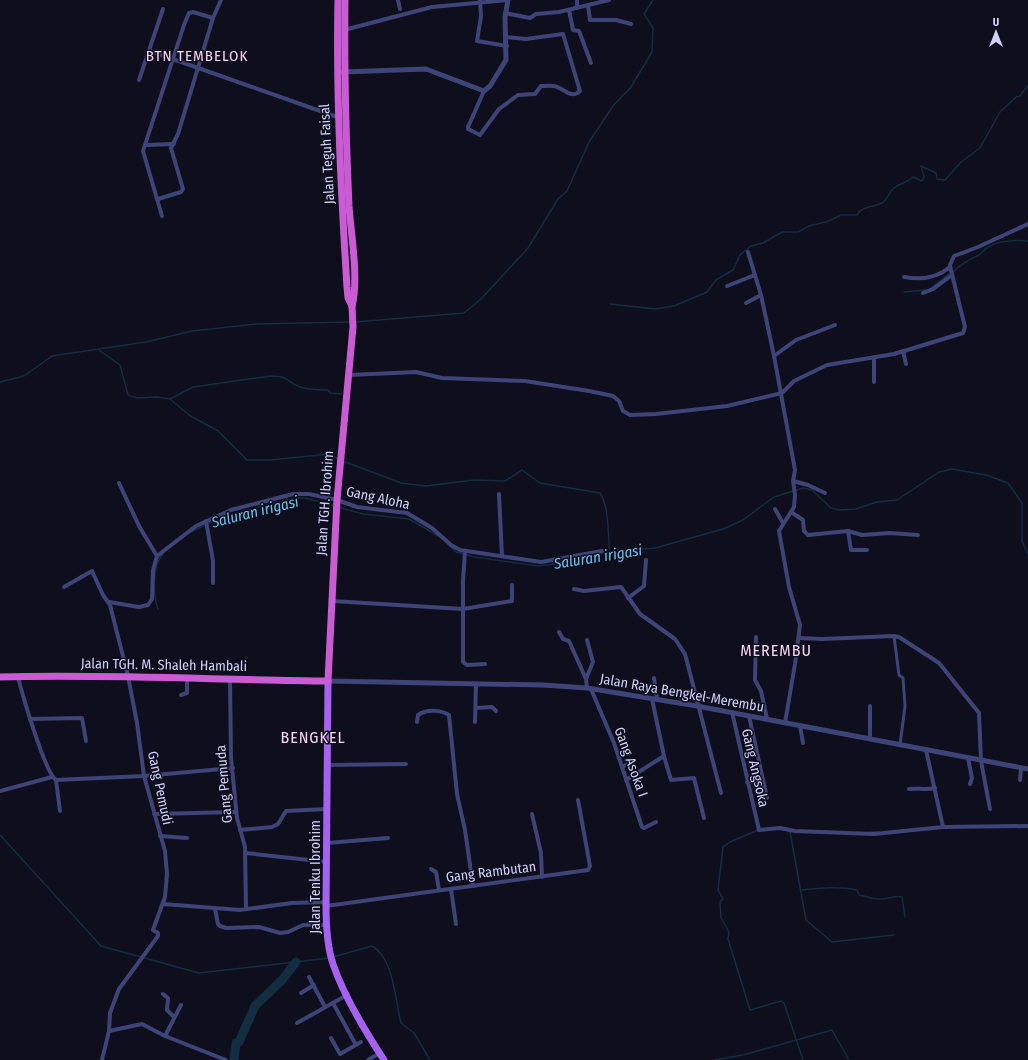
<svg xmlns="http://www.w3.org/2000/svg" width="1028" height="1060" font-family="'Fira Sans Condensed',sans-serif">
	<rect width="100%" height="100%" fill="#0e0e1d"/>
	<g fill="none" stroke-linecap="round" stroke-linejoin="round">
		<g stroke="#132d41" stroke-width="1.5">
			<path d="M953,272C961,264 968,260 979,255C982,253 984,249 988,247C1000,240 1015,240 1028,241"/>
			<polyline points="931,288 950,273"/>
			<polyline points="904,292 926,290"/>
			<path d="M610,304L655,309L674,306L707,292L716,280L733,270L740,255L751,246L763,243L782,232H798L809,226L829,221L841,215H857C863,205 873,208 882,203C887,200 889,192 894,188C900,183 908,182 913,177L922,181L924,177L921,166L936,173L937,179L945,180L961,162L980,148L1000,112L1016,97L1020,96L1028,85"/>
			<polyline points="355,322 464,313 481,299 528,248 558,199 567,191 589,142 613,106 631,87 652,52 653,28 644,14 653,0"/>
			<polyline points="99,350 120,365 128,395 137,398 157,397 170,399 189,415 218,431 247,460 270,460 330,454 338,459"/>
			<polyline points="0,382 24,376 52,356 146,342 192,331 257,324 351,322"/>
			<path d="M170,399L193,387L271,376C290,376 286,382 300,387C309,390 318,390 328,390L330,393L341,394"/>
			<path d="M343,461L401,483L426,486L474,480L505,481L522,470L540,483L600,493C610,509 607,532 610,552"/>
			<polyline points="338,507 363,514 409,519 440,537"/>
			<polyline points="191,532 209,523 244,511 296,498 305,498 335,506"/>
			<polyline points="450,546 456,552 475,557 537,566 555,564 610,552 655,548 723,529 743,520 774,497 803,488 812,490 831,508 840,510 856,509 877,502 897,500 939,472 952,469 986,475 1008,483 1022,503 1022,541 1028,555"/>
			<path d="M158,609C153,596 152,565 163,554"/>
			<polyline points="758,830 730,842 723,847 718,890 723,899 720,902 721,918 729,932 728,939 750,1010 781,1001 784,1003 803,1060"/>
			<polyline points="790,832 806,920 832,942 894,935"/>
			<polyline points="869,832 879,832"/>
			<polyline points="0,835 101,946 199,973 329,958"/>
			<path d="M802,890C820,888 840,886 857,890L859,895C865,896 873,899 879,899C888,900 894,895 902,897L905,917"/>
			<path d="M333,957L372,946C394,958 395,1000 401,1023L414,1033L430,1060"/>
			<polyline points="715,1060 743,1055 832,1030 849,1060"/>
		</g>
		<polyline stroke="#132d41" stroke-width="9" points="234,1060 236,1043 239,1042 255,1006 282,980 296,962"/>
		<polyline stroke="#3e4477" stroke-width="3" points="894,636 899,675 903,678 905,706 900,745"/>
		<g stroke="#3e4477" stroke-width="4">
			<polyline points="398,0 400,9"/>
			<polyline points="480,0 481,16 477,41 507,46"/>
			<polyline points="588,5 590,20 616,20 631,24"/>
			<polyline points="577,8 577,0"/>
			<polyline points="569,10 573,30 579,31 591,63"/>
			<polyline points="505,13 530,18 536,14 559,12 609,0"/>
			<polyline points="213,18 221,0"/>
			<polyline points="344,30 432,7 508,0"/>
			<polyline points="150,51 340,118"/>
			<polyline points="139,80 163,9"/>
			<path d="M484,91L468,127V129L480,135L499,109L518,95L535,94L541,86C546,86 553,85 557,87C566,90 571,99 580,91L563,34L526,39L506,37"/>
			<polyline points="146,145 174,144"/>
			<polyline points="158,199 181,192 183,189 171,148 178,134 213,18 193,12 189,13 184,25 143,151 162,216"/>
			<polyline points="748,252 761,295 774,356"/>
			<path d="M904,277C920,280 937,278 950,267"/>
			<polyline points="727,286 755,275"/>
			<polyline points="923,293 933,289 952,275"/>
			<polyline points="746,303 761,295"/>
			<polyline points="903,351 906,364"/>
			<polyline points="874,358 874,382"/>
			<polyline points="349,375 416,372 442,378 525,381 589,391 613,396 619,401 623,411 630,415 656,414 727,406 782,393 794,381 827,365 894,354 963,333 965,327 951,270 950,265 954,256 978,247 1028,224"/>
			<polyline points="793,481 808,485 825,493"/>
			<polyline points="119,483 139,526 157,556"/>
			<polyline points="499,494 502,556"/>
			<polyline points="775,509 783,523"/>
			<polyline points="791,512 803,520 804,531 808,535 848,531 862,535 890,533 918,535"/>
			<polyline points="206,521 213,561 213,583"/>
			<polyline points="848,531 851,550 867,550"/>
			<polyline points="465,551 463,581 463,662 467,665 485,664"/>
			<polyline points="64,587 92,571 103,595 110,605 128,676 137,723 144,776 165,851 167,874 165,897 153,930 158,933 158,936 119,989 110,1013 109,1031 102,1060"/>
			<polyline points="574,589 584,591 621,587 640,614 675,639 685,654 721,793"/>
			<polyline points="628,598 644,586 646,560"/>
			<polyline points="332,601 463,609 512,601 512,585"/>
			<polyline points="109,602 139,607 148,605 152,599 153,570 157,556 196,526 231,510 293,494 309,494 337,500 357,507 407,513 432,528 451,545 460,550 541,562 602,551"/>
			<polyline points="559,632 563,639 569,641 586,679"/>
			<polyline points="756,637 755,680 761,691 767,719"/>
			<polyline points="799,638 822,639 894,636 899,637 939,663 979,713 981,761 990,809"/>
			<polyline points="587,640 593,662 586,679 587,688"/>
			<path d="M18,677C22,693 45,773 56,780L144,776L233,768"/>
			<polyline points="654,678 657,699"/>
			<polyline points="230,680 231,758 237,818 245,847 246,909"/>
			<polyline points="591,689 614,743 642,827 644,828 656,822"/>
			<polyline points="181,695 187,693 187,678"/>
			<polyline points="476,708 492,707 496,711"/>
			<polyline points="732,712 759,830 780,828 795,831 874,834 943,827"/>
			<polyline points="749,716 767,798"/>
			<polyline points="30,719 82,718 86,741"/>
			<path d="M417,722L418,715C427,709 441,710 449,715L457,794L465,830L473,886"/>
			<polyline points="475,722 476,684"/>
			<polyline points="785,723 795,664 800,625 789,587 779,531 794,507 795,495 793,481 795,470 774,356 796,340 835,325"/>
			<polyline points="800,726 803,743"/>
			<polyline points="870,739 870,706"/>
			<polyline points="926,750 943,827 1028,826"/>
			<polyline points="664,756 671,780 694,778 704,818"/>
			<polyline points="968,758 972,778 970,784"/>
			<polyline points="328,765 406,764"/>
			<polyline points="622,767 630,763"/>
			<polyline points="56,780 60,811"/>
			<polyline points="626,780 664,756 652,699"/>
			<polyline points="1020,780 1021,768"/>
			<polyline points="747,782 762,778"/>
			<path d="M909,789C919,788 925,790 935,788"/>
			<polyline points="0,791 52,777"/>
			<polyline points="154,814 236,812"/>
			<polyline points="532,814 541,853 542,877"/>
			<polyline points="240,830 272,827 278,824 286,811 327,809"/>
			<polyline points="160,836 187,838"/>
			<polyline points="327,843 388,838"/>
			<polyline points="246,853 327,862"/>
			<polyline points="431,869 436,872 439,890"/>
			<polyline points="451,889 456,924"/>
			<polyline points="163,904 240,910 292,903 326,902"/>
			<polyline points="326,906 588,870 590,866 578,800"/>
			<polyline points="215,909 218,924 220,926 226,928 259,927 280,933 288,932 303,925 327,925"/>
			<polyline points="309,977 325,1007"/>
			<polyline points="301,993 314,985"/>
			<polyline points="163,994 168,998 167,1010 174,1017"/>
			<polyline points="333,1003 356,1045"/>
			<polyline points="297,1023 347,995"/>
			<polyline points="109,1031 142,1024 165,1036 226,1060"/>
			<polyline points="165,1036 181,1005"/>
			<polyline points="331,1038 340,1054 361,1042"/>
			<polyline points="368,1060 380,1053"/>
		</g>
		<g stroke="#3e4477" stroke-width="5">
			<polyline points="342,72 426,69 484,91 490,86 506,60 505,17 508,0"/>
			<polyline points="328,681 543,685 587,688 697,706 1028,769"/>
		</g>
		<path stroke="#a562ee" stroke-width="7" d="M328,681L326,906C326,925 327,946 333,964C343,994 367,1034 384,1060"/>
		<g stroke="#c95cd2" stroke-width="7">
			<path d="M345,0C344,69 346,138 349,206C351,234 359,279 352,306"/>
			<path d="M0,677C109,674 219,680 328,681L337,500L353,327L352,306L348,298L347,287C341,191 336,96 338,0"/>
		</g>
	</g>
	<g text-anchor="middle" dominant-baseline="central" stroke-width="3" stroke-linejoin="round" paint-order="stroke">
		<g font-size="14" fill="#cfd1fa" stroke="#0e0e1d">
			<text transform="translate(327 154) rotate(-93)">Jalan Teguh Faisal</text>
			<text transform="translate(378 498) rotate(12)">Gang Aloha</text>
			<text transform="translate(325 503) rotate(-86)">Jalan TGH. Ibrohim</text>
			<text transform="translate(164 665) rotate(1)">Jalan TGH. M. Shaleh Hambali</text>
			<text transform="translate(682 693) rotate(10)">Jalan Raya Bengkel-Merembu</text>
			<text transform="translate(631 762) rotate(70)">Gang Asoka I</text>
			<text transform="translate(755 768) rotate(77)">Gang Angsoka</text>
			<text transform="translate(224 784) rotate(-95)">Gang Pemuda</text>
			<text transform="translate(160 788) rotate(78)">Gang Pemudi</text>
			<text transform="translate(491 872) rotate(-7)">Gang Rambutan</text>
			<text transform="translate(315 877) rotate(-90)">Jalan Tenku Ibrohim</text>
		</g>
		<g font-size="15" letter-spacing="1" fill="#fad1f1" stroke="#0e0e1d">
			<text x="197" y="56">BTN TEMBELOK</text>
		</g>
		<g font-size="15" font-style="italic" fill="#69c4ef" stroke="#0e0e1d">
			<text transform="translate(255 512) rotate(-14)">Saluran irigasi</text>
			<text transform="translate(598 557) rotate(-9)">Saluran irigasi</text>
		</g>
		<g font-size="16" letter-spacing="1" fill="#fad1f1" stroke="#0e0e1d">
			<text x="776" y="650">MEREMBU</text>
			<text x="313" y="737">BENGKEL</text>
		</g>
	</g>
	<g transform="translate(996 32)" stroke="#0e0e1d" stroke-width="3" paint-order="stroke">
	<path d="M0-3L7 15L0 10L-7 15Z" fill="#cfd1fa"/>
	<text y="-6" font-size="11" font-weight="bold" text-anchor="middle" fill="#cfd1fa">U</text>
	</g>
</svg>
